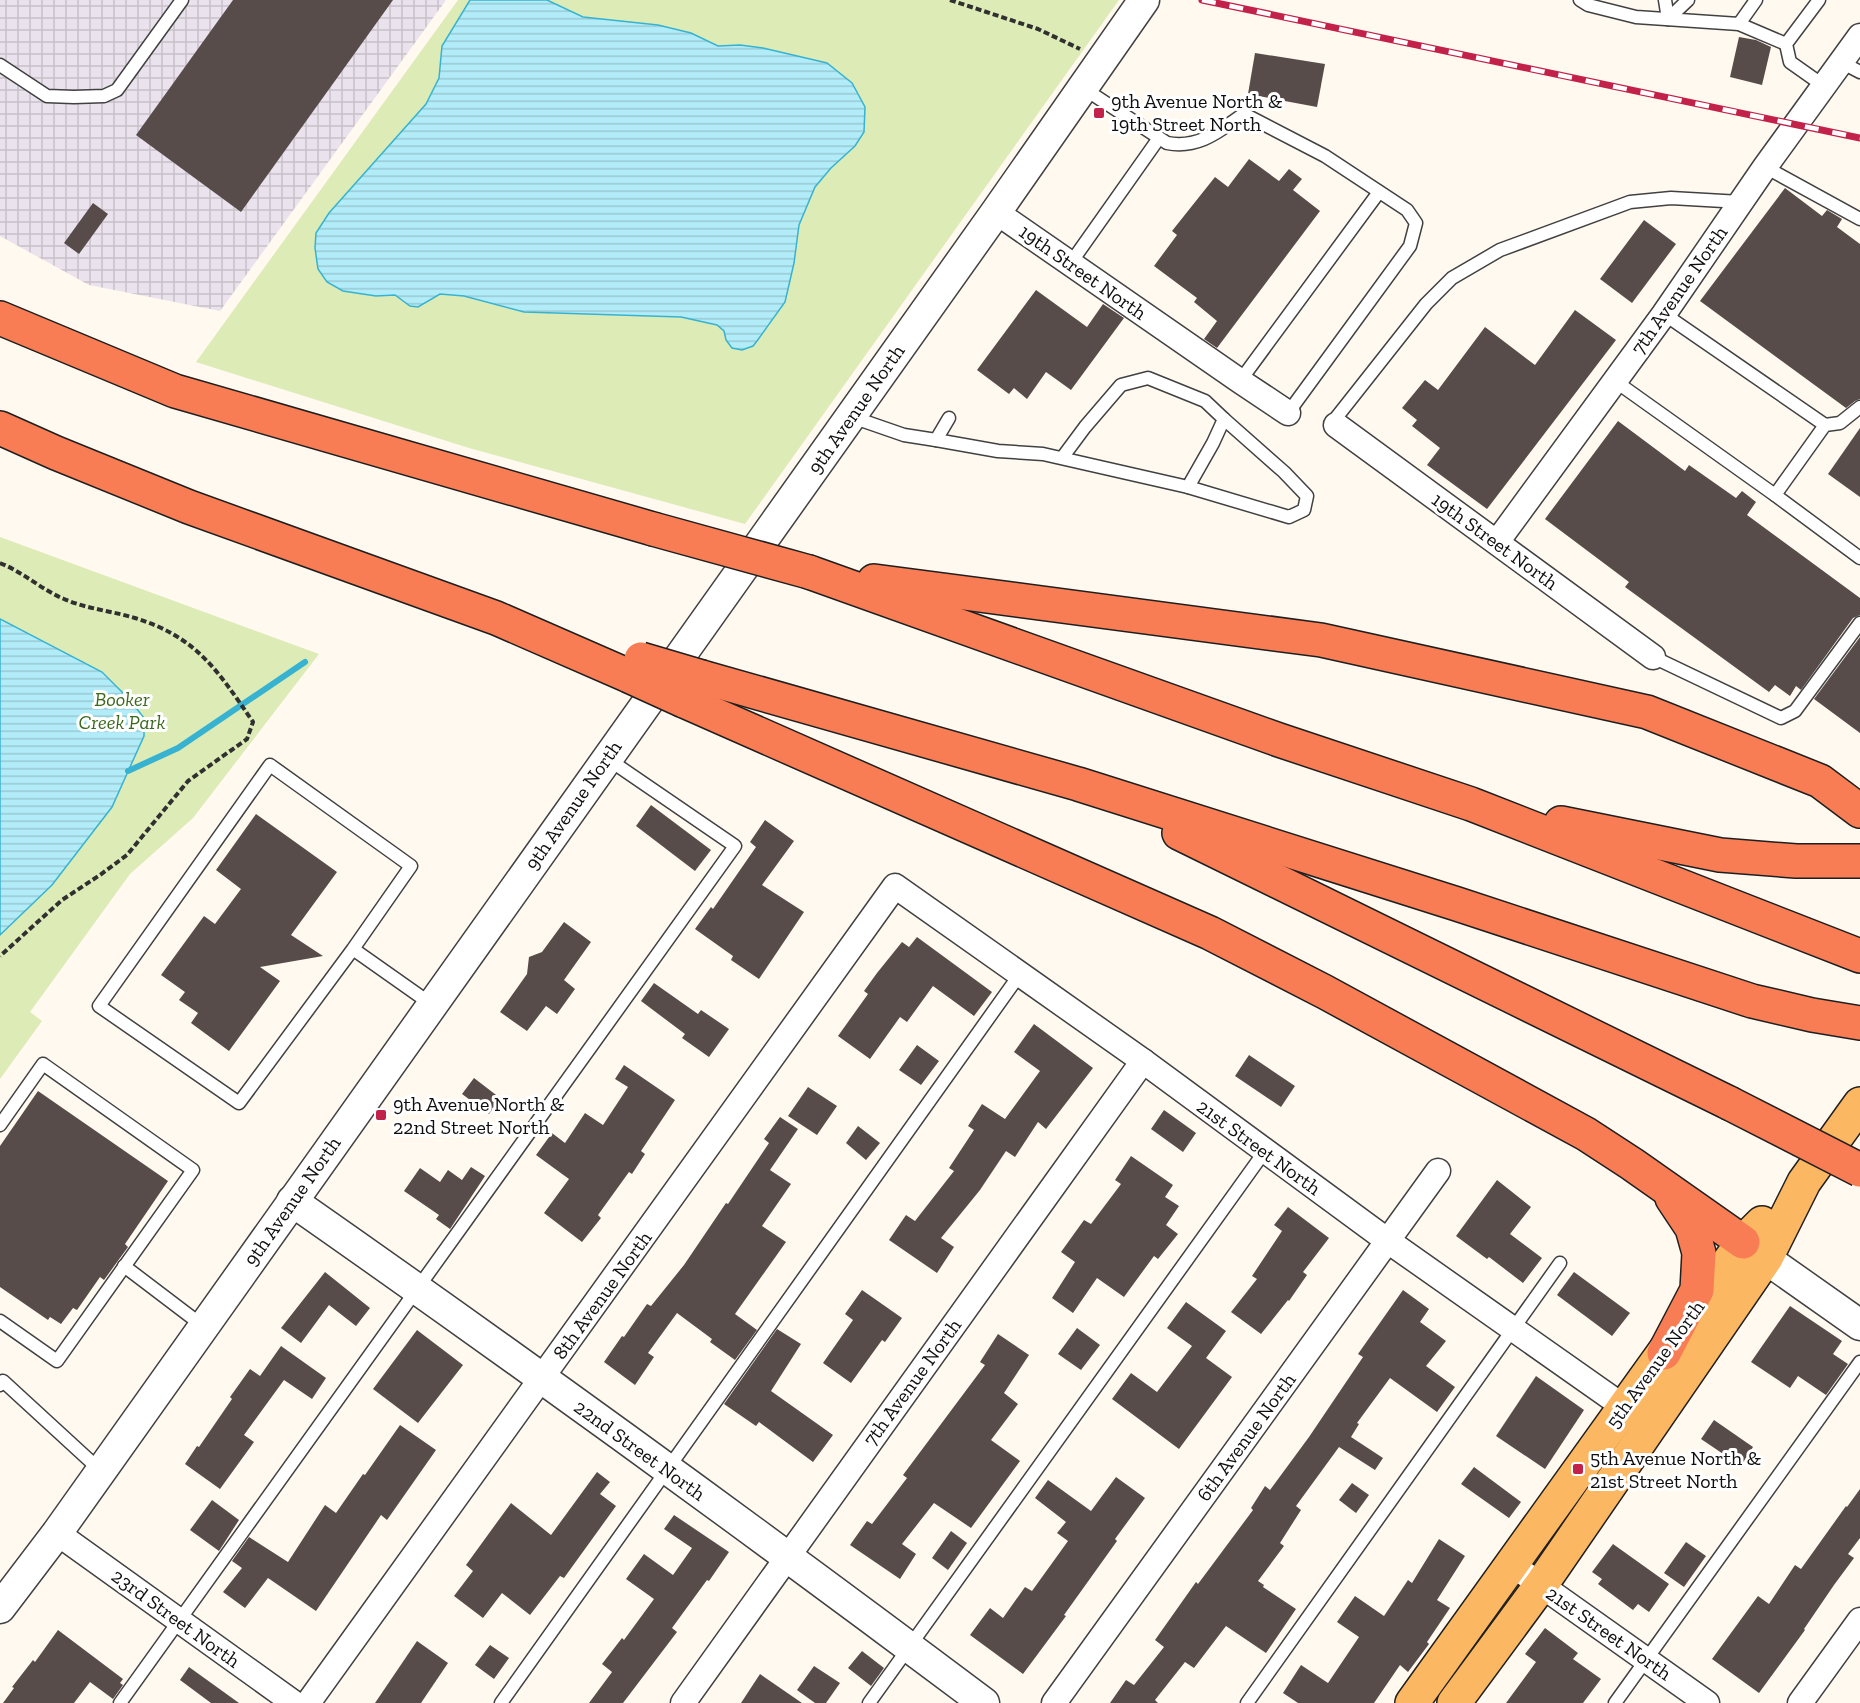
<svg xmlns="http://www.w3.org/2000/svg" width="1860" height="1703" font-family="'Zilla Slab',serif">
	<defs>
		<pattern id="industrial-grid" width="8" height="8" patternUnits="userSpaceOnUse" patternTransform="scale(1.5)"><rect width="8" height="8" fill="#eae2ed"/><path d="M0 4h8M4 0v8" fill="none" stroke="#c8c1ca"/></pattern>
		<pattern id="water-rules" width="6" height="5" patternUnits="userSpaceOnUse" patternTransform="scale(1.5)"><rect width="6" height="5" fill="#b2ecf8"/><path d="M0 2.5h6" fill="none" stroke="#98c9d3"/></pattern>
	</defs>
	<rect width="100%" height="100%" fill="#fff9ef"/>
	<polygon fill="url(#industrial-grid)" points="0,0 446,0 220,311 89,285 0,236"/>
	<g fill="#ddebb7">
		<polygon points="458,0 1119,0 745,524 469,448 196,362"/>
		<polygon points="0,537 319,654 193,818 130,874 30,1012 42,1021 0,1079"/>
	</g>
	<g fill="url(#water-rules)" stroke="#37b3d1" stroke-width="1.5">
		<polygon points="470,0 547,0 583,17 658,25 691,33 718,46 740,45 763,48 827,63 852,83 865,107 864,132 855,146 831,168 815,187 799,225 794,263 785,302 757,341 753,346 742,350 732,348 726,340 724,331 717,325 681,317 524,312 464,296 440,294 418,307 410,306 395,295 376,296 343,291 327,282 318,269 315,248 316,233 329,213 426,104 439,78 442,46"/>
		<polygon points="0,619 102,672 130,700 144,718 144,736 112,807 52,885 0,935"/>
	</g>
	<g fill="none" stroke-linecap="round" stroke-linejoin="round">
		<polyline stroke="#37b3d1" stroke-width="6" points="128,771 178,748 305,662"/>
	</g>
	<g fill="#574c4a">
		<polygon points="233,0 393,0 241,212 136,135"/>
		<polygon points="1739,37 1756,40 1771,47 1762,85 1730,77"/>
		<polygon points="1255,53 1325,64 1317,107 1248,94"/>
		<polygon points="1249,159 1279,181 1289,169 1302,179 1293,190 1320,211 1217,348 1204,339 1217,321 1194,302 1197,298 1154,266 1177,235 1172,231 1215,177 1228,187"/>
		<polygon points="1785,188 1822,216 1827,210 1842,219 1837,227 1860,244 1860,399 1855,401 1846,408 1700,301"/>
		<polygon points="93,203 108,214 79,254 64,243"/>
		<polygon points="1644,220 1676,244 1632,303 1600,279"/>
		<polygon points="1036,290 1087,327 1103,304 1124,318 1071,390 1046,372 1027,399 1014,388 1009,394 977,370"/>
		<polygon points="1575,310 1616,340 1487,509 1427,465 1440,448 1412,426 1417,420 1402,408 1425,380 1438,390 1485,327 1535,365"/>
		<polygon points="1618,421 1685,471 1689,465 1736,498 1742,491 1756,502 1747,515 1860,598 1860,615 1853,618 1801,690 1796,686 1790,696 1775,685 1769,692 1625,587 1629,582 1545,519"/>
		<polygon points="1860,428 1860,497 1828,474"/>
		<polygon points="1860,637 1860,733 1814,699"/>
		<polygon points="651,805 711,850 695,871 636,826"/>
		<polygon points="256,814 337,872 291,935 323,956 260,967 280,981 229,1051 191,1023 198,1013 179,1000 185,992 161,975 204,916 215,924 241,889 216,870"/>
		<polygon points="765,820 794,841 762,885 804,912 759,979 731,960 733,956 695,929 711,907 713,909 756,847 750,842"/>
		<polygon points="564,922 591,942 564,980 575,989 557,1014 546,1006 527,1031 500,1012 527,974 529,957 542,952"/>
		<polygon points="917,937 992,992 974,1016 933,986 907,1022 900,1017 870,1059 838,1036 868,994 864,991 877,973 902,942 909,947"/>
		<polygon points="654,983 698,1014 701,1010 729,1029 709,1057 682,1038 685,1034 641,1001"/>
		<polygon points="1034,1024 1093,1068 1046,1129 1038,1122 1015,1157 1006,1151 980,1190 941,1238 954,1247 937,1273 889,1240 906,1215 915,1221 954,1171 949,1168 974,1130 968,1126 982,1104 1005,1119 1040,1071 1014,1052"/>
		<polygon points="917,1045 939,1061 921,1085 899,1070"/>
		<polygon points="1249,1055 1295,1086 1281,1107 1235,1076"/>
		<polygon points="624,1065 675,1100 641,1151 645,1154 632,1174 629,1172 598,1215 601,1218 582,1242 544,1213 569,1179 536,1155 552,1133 565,1143 585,1113 603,1125 628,1087 615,1079"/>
		<polygon points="474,1078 500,1098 489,1114 462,1094"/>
		<polygon points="808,1087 837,1106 817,1135 788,1116"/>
		<polygon points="38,1091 168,1181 125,1244 128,1247 104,1280 100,1277 77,1310 73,1308 61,1324 50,1317 48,1320 0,1287 0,1146"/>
		<polygon points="1164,1110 1196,1133 1183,1152 1151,1129"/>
		<polygon points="780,1117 798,1129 770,1170 791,1184 762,1226 786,1242 735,1314 757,1330 735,1360 710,1342 712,1339 677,1313 648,1353 654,1357 635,1385 604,1362 622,1336 624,1337 647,1304 651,1306 684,1265 726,1203 728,1204 769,1143 764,1139"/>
		<polygon points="858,1126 880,1143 866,1160 846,1143"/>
		<polygon points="1131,1156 1173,1185 1165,1197 1179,1206 1166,1225 1178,1234 1158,1259 1154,1256 1124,1297 1097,1278 1073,1313 1052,1298 1075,1262 1061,1252 1084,1220 1091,1224 1121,1184 1115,1180"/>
		<polygon points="471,1167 485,1176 450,1229 436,1219 439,1215 404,1191 420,1168 440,1182 448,1170 462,1180"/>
		<polygon points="1497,1180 1531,1207 1510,1234 1542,1258 1523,1283 1489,1257 1487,1259 1456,1236"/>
		<polygon points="1288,1207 1329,1238 1303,1272 1307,1275 1289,1301 1288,1300 1261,1334 1231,1312 1257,1279 1252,1276 1282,1231 1274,1225"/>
		<polygon points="325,1272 370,1308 356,1326 329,1305 301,1343 281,1328"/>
		<polygon points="1574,1272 1630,1313 1612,1336 1557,1295"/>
		<polygon points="862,1290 902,1318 885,1342 882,1340 851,1383 823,1363 853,1320 845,1314"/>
		<polygon points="1403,1290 1429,1309 1420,1322 1446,1341 1426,1366 1455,1387 1437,1412 1390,1378 1357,1423 1359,1424 1351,1437 1383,1458 1375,1470 1339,1447 1296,1506 1301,1510 1280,1543 1284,1546 1258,1581 1264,1585 1263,1587 1296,1609 1266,1653 1226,1626 1194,1668 1185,1662 1155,1700 1158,1703 1110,1703 1126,1680 1134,1685 1164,1647 1155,1640 1196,1582 1198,1584 1253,1510 1251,1508 1265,1486 1270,1490 1309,1437 1363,1357 1358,1354"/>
		<polygon points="1186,1302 1226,1331 1206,1358 1232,1377 1179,1449 1112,1399 1131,1373 1157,1392 1192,1346 1167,1328"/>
		<polygon points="1790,1306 1842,1341 1833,1354 1848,1364 1826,1395 1798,1376 1790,1388 1751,1362"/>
		<polygon points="1077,1328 1100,1345 1081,1370 1058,1354"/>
		<polygon points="777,1329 801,1344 771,1391 833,1435 813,1462 759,1422 756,1426 724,1404"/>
		<polygon points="417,1330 463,1365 418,1423 373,1389"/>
		<polygon points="998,1334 1029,1355 1004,1393 1018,1404 991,1440 1020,1461 971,1528 934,1503 902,1544 916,1554 900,1579 850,1545 867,1521 872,1524 907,1478 903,1475 985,1365 980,1362"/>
		<polygon points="281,1346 326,1378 312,1399 284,1380 244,1435 254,1442 220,1489 185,1464 197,1446 199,1447 232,1399 230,1397 250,1369 260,1376"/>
		<polygon points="1536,1376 1584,1410 1545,1469 1496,1436"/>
		<polygon points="1714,1420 1753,1447 1741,1466 1701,1439"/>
		<polygon points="400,1425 436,1450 387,1520 381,1515 316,1611 268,1578 245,1608 223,1592 242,1568 232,1561 249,1537 288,1562 325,1505 336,1513 363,1474 365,1475"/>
		<polygon points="1474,1467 1521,1502 1509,1518 1461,1484"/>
		<polygon points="597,1472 610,1482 600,1494 616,1506 564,1578 560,1576 530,1615 502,1593 483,1618 454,1596 473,1571 466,1565 511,1503 551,1535"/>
		<polygon points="1116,1477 1145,1498 1115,1539 1117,1541 1064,1615 1066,1616 1023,1674 970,1635 990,1608 1003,1618 1025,1587 1032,1591 1068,1541 1057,1533 1066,1522 1035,1498 1048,1480 1091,1511"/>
		<polygon points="1352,1483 1369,1495 1356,1513 1339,1500"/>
		<polygon points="1860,1489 1860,1538 1848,1554 1854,1558 1834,1585 1804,1629 1805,1630 1759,1693 1712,1659 1758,1596 1769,1604 1795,1565 1801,1569 1846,1506 1847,1507"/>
		<polygon points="212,1500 239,1520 219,1551 190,1530"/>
		<polygon points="674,1515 729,1552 709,1581 707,1580 672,1628 677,1632 623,1703 589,1703 612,1672 602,1664 622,1638 624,1640 654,1599 626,1579 644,1554 673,1575 692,1548 664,1529"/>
		<polygon points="951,1531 967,1543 948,1570 932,1558"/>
		<polygon points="1439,1539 1465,1556 1437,1600 1450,1608 1427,1642 1429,1644 1408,1672 1400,1665 1374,1703 1298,1703 1283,1693 1301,1665 1328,1683 1359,1637 1337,1622 1355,1596 1384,1616 1408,1580 1412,1583"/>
		<polygon points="1686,1542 1706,1556 1684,1587 1664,1573"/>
		<polygon points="1613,1544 1669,1584 1649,1612 1638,1604 1633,1610 1598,1584 1602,1579 1592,1572"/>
		<polygon points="1545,1628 1578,1653 1573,1659 1601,1679 1583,1703 1506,1703 1536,1662 1525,1654"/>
		<polygon points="58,1630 123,1679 120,1683 123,1685 113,1699 90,1682 74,1703 3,1703 14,1688 12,1687 33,1660 35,1662"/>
		<polygon points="417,1641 448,1663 421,1703 375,1703"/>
		<polygon points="490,1645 509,1658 494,1679 475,1665"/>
		<polygon points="862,1651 884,1668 871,1686 848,1668"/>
		<polygon points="814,1666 840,1683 826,1703 815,1703 797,1690"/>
		<polygon points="189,1667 239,1703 211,1703 180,1680"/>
		<polygon points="760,1674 802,1703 741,1703"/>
	</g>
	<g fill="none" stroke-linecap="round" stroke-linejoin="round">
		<g stroke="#414141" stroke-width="15">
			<g id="service">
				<polyline points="1580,0 1588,5 1636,17 1739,24 1786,44"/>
				<polyline points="1665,0 1668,19"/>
				<polyline points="1819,0 1786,44 1790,62 1824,86"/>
				<polyline points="1668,19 1688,0"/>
				<polyline points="1739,24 1756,0"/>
				<polyline points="1841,62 1860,72"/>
				<polyline points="0,65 47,96 74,97 104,96 117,90 182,0"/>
				<path d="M1083,88L1167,143C1199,149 1219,131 1244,114L1325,156L1407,210L1416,223L1410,246L1288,413"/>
				<polyline points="1765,167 1860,219"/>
				<polyline points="1070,264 1159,138"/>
				<polyline points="1664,314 1825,425"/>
				<polyline points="1240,381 1379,192"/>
				<polyline points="1615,381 1775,495"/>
				<polyline points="1860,407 1840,423 1825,425 1775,495 1860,558"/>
				<polyline points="852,417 904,435 936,440 949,418"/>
				<polyline points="1336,425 1336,418 1426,304 1452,278 1500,250 1630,202 1671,198 1741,202"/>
				<polyline points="936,440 998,451 1043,454 1188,487 1213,443 1224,419 1205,401 1148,378 1121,385 1085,427 1062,458"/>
				<polyline points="1188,487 1289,517 1304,510 1307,496 1284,472 1224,419"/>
				<polyline points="1653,657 1781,718 1795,711 1860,623"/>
				<polyline points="353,949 239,1103 99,1006 270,765 411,866 353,949 431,1004"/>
				<polyline points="0,1125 43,1064 193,1170 57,1361 0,1321"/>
				<polyline points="124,1266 203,1326"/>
				<polyline points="0,1385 3,1381 101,1471"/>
				<polyline points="120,1703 735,846 608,759"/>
				<polyline points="501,1703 1020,974"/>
				<polyline points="869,1703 1265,1151"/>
				<polyline points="1247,1703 1560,1263"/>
				<polyline points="1615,1703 1860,1362"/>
			</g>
		</g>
		<g stroke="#414141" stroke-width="27">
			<g id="minor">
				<polyline points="996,212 1240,381 1288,413"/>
				<polyline points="1336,425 1653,657"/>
				<polyline points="1497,542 1664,314 1765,167 1860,36"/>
				<polyline points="57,1533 294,1703"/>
				<polyline points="1511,1564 1707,1703"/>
				<polyline points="308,1703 895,886 1143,1061 1388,1241 1624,1407"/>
				<polyline points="683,1703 1143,1061"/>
				<polyline points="1054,1703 1438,1171"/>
				<polyline points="1800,1703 1860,1620"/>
			</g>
		</g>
		<g stroke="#414141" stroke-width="33">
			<g id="tertiary">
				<path d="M292,1201C525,1364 756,1532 984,1703"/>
				<polyline points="1745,1244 1860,1325"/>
				<polyline points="0,1608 57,1533 996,212 1144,0"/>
			</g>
		</g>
		<g stroke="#1f1f1f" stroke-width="36">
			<g id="primary">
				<polyline points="1412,1703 1743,1242 1762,1223"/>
				<polyline points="1454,1703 1541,1585 1766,1258 1804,1182 1860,1104"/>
			</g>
		</g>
		<g stroke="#1f1f1f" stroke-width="36">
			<g id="motorway">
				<polyline points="0,318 175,391 653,529"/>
				<polyline points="0,428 56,453 189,507 496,618 629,676"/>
				<polyline points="809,572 1279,740 1471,804 1860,956"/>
				<polyline points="874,581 1321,640 1647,712 1820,781 1860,811"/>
				<polyline points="702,677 1078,784 1457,904 1752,1001 1812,1015 1860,1023"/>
				<polyline points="684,701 1210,933 1325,992 1586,1134 1632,1164 1743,1242"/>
				<polyline points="1561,823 1720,855 1796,861 1860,861"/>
				<polyline points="1179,833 1729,1103"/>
				<polyline points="1664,1353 1697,1290 1699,1253 1692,1228 1672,1198"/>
			</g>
		</g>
		<g stroke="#303030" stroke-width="4" stroke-dasharray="6 3" stroke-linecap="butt">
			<polyline points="950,0 1038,29 1080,49"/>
			<path d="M0,563C23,572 42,590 64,599C87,609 112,611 135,618C197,637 218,671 253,722L247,739L188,781L127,855L100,875L62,900L0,956"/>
		</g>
		<use href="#service" stroke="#fff" stroke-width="12"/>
		<use href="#minor" stroke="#fff" stroke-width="24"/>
		<use href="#tertiary" stroke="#fff" stroke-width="30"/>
		<use href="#primary" stroke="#fcb762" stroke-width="33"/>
		<use href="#motorway" stroke="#f87d54" stroke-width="33"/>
		<g stroke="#c2224a" stroke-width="7">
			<polyline id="rail" points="1202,0 1860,138"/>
		</g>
		<use href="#rail" stroke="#fff" stroke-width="4.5" stroke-dasharray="14" stroke-linecap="butt"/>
		<g stroke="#1f1f1f" stroke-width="36" stroke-linecap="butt">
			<g id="motorway-bridge">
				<polyline points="653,529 809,572"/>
				<polyline points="641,659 702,677"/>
				<polyline points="629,676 684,701"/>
				<polyline points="1729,1103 1860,1170"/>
			</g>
		</g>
		<use href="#motorway-bridge" stroke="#f87d54" stroke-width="33"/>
	</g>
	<g fill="#c2224a" stroke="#fff" stroke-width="2">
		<rect x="1093" y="107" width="12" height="12" rx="3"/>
		<rect x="375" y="1109" width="12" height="12" rx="3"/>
		<rect x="1572" y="1463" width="12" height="12" rx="3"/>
	</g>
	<g text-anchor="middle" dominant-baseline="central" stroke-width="6" stroke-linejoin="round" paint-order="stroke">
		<g font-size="20" fill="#0e0e0e" stroke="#fff" text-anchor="start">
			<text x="1111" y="101">9th Avenue North &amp;<tspan x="1111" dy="23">19th Street North</tspan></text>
			<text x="393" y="1104">9th Avenue North &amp;<tspan x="393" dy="23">22nd Street North</tspan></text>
			<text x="1590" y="1458">5th Avenue North &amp;<tspan x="1590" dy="23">21st Street North</tspan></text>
		</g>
		<g font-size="20" fill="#0e0e0e" stroke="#fff">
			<text transform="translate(1083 272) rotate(35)">19th Street North</text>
			<text transform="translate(1679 290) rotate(-55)">7th Avenue North</text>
			<text transform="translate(856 409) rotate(-55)">9th Avenue North</text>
			<text transform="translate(1495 541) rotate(36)">19th Street North</text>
			<text transform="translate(573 805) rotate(-55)">9th Avenue North</text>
			<text transform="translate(1259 1147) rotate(36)">21st Street North</text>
			<text transform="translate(292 1201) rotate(-55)">9th Avenue North</text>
			<text transform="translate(602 1295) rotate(-54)">8th Avenue North</text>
			<text transform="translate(1655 1364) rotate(-54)">5th Avenue North</text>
			<text transform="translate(912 1382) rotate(-54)">7th Avenue North</text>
			<text transform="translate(1246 1437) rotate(-54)">6th Avenue North</text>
			<text transform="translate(640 1450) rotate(36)">22nd Street North</text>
			<text transform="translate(176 1618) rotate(36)">23rd Street North</text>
			<text transform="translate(1609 1633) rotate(35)">21st Street North</text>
		</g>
		<g font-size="20" font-style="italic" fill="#3b681c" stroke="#fff">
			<text x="122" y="699">Booker<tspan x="122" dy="23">Creek Park</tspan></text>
		</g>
	</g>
</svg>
